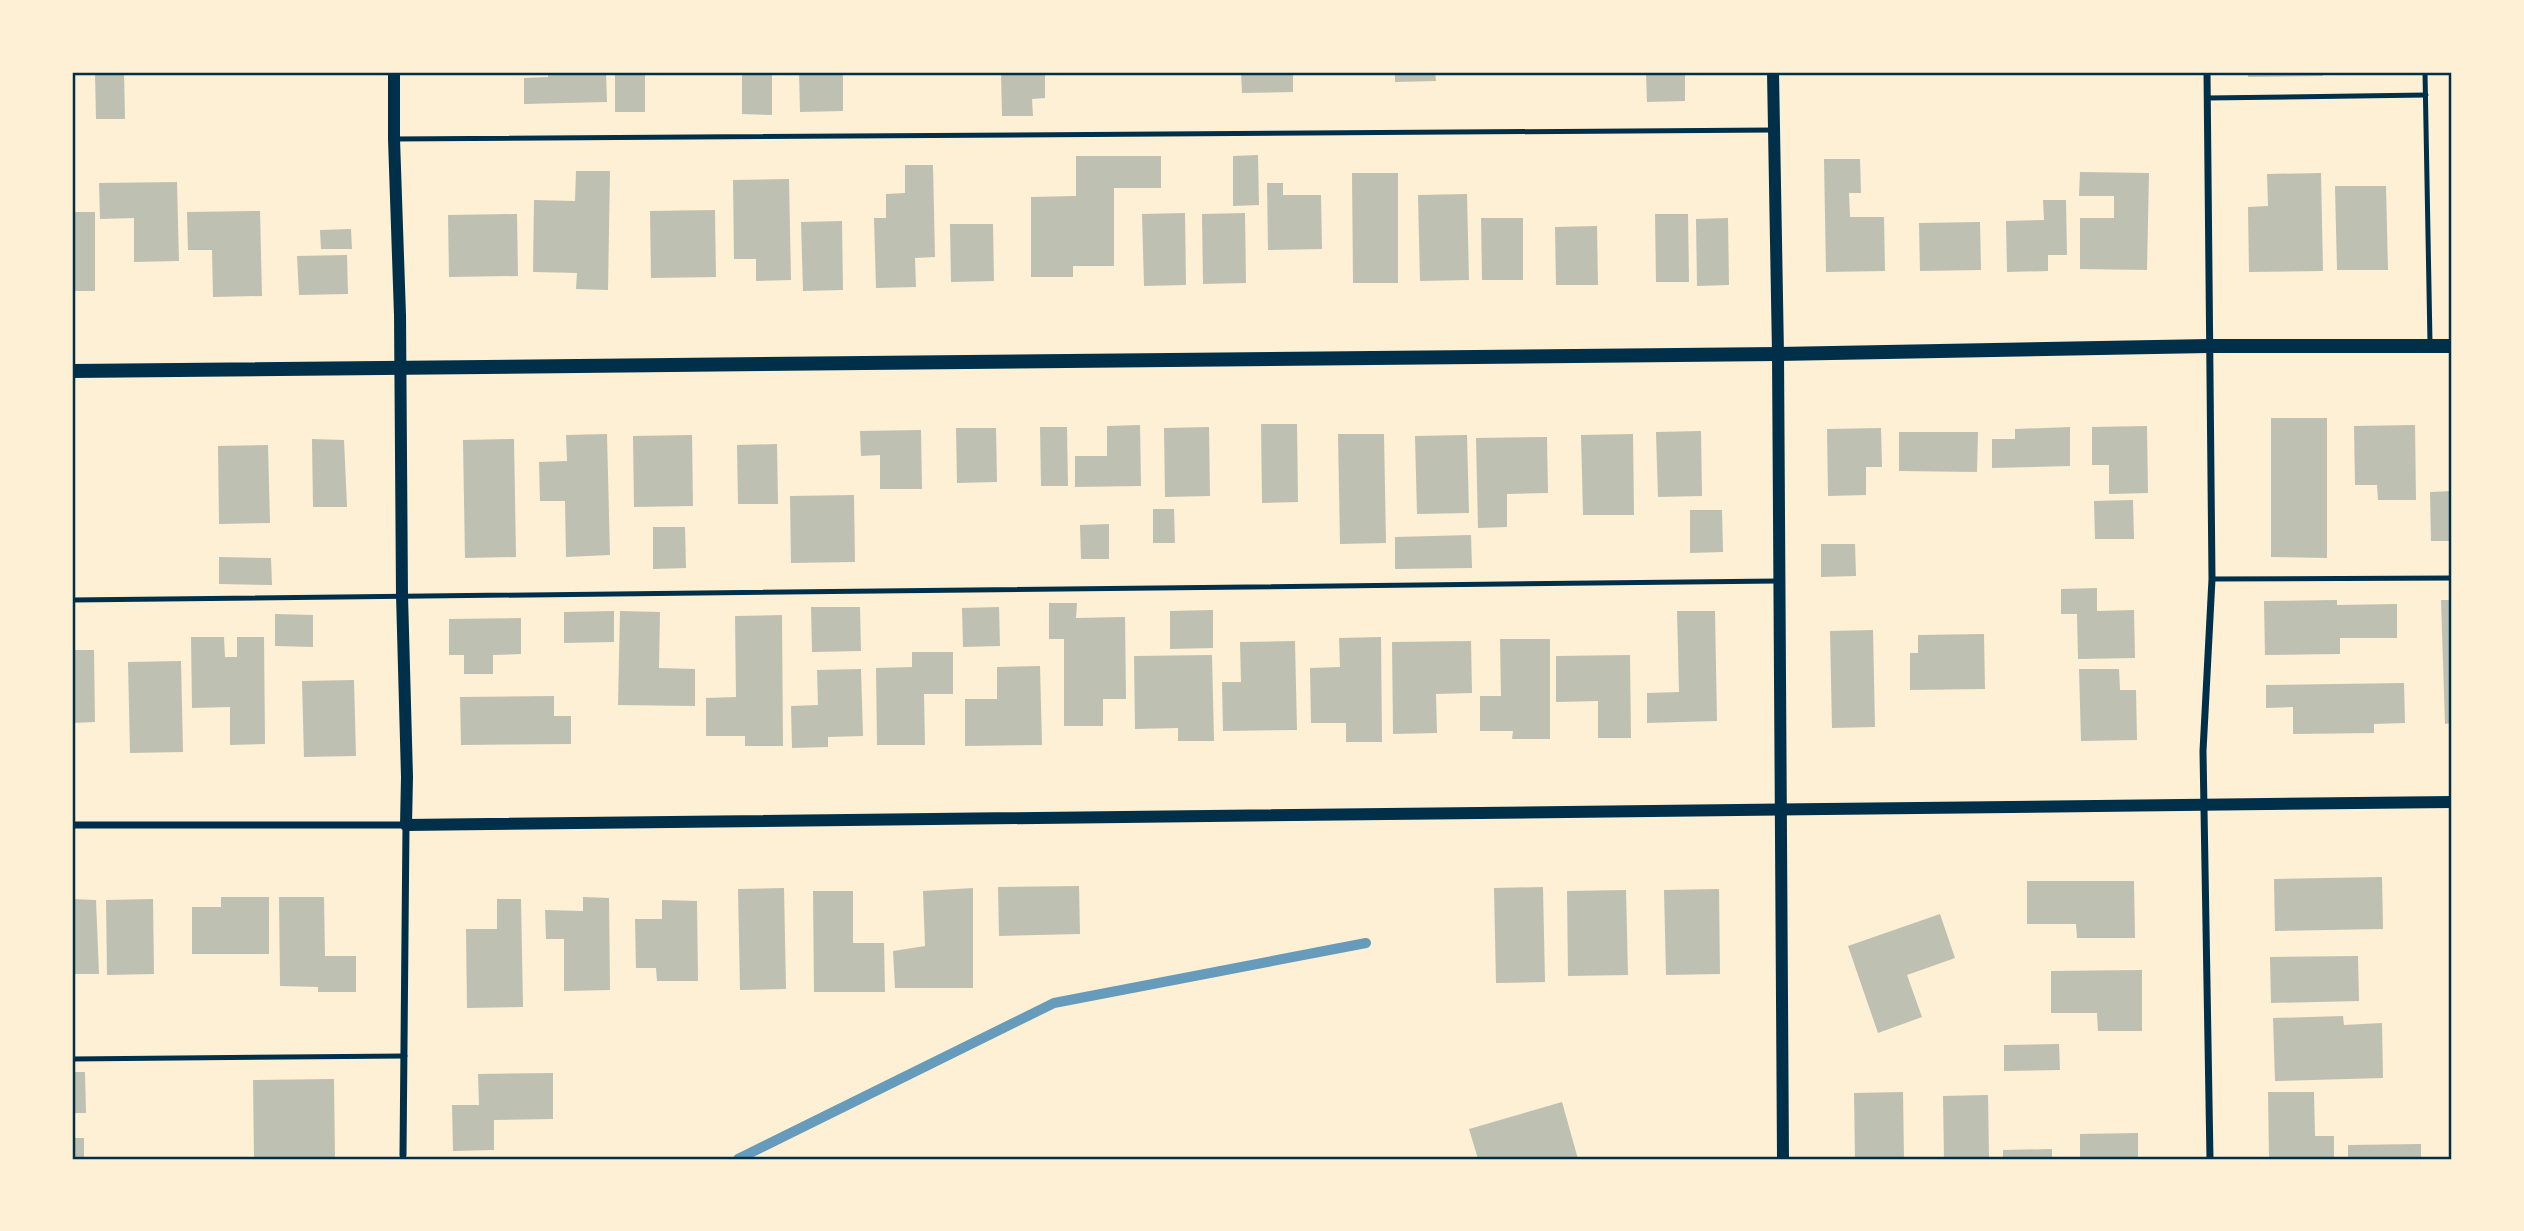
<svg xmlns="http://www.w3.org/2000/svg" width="2524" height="1231" font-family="Manrope,sans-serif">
	<rect width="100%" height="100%" fill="#fdf0d5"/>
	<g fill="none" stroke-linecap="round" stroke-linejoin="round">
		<polyline stroke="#669bbc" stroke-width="10" points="738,1159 1054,1003 1366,943"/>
	</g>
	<g fill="#bec0b2">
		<polygon points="95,72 124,72 125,119 96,119"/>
		<polygon points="194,72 224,72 224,74 194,75"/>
		<polygon points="548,72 606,72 607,102 524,104 524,78 548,77"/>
		<rect x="615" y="72" width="30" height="40"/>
		<polygon points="742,72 772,72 772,115 742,114"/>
		<polygon points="799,72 843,72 843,111 800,112"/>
		<polygon points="1001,72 1045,72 1045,98 1032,99 1033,116 1002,116"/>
		<polygon points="1241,72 1293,72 1293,92 1242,93"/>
		<polygon points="1395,72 1435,72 1436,81 1395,82"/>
		<polygon points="1646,72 1685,72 1685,101 1647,102"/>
		<polygon points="2248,72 2323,72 2323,76 2248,77"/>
		<polygon points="1258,155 1259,205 1233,206 1233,156"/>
		<polygon points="1076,156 1161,156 1161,188 1114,188 1114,266 1073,266 1073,277 1031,277 1031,197 1076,196"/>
		<polygon points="1824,159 1860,159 1861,193 1849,193 1850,217 1884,217 1885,271 1826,272"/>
		<polygon points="905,165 933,165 935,257 915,258 916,287 876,288 874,218 886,218 886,194 905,193"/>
		<polygon points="576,171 610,171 608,290 576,289 577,273 533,272 534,200 575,201"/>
		<polygon points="2080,172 2149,173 2147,270 2080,269 2080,218 2114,218 2114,196 2079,196"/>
		<polygon points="1352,173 1398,173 1398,283 1353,283"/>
		<polygon points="2321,173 2323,271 2249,272 2248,207 2268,206 2267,174"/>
		<polygon points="789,179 791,280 756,281 756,259 734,259 733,180"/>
		<polygon points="177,182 179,261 134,262 134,218 100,219 99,183"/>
		<polygon points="1267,183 1283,183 1283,195 1321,195 1322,249 1268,250"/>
		<polygon points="2335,186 2386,186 2388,270 2337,270"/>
		<polygon points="1467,194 1469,280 1420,281 1418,195"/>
		<polygon points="2043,200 2066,200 2067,255 2048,255 2048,271 2007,272 2006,221 2044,220"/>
		<polygon points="715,210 716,277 651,278 650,211"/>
		<polygon points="260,211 262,296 213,297 212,250 188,250 187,212"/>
		<rect x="72" y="212" width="23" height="79"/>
		<polygon points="1185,213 1186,285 1144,286 1142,214"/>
		<polygon points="1245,213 1246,283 1203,284 1202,214"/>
		<polygon points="517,214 518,276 449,277 448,215"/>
		<polygon points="1655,214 1688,214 1689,282 1656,282"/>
		<polygon points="1481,218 1523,218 1523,280 1482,280"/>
		<polygon points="1728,218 1729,285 1697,286 1696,219"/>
		<polygon points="842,221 843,290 803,291 801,222"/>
		<polygon points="1980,222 1981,270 1920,271 1919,223"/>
		<polygon points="950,224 993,224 994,281 951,282"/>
		<polygon points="1597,226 1598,285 1556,285 1555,227"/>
		<polygon points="351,229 352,249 321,249 320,230"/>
		<polygon points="347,255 348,294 299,295 297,256"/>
		<polygon points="2271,418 2327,418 2327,558 2271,557"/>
		<polygon points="1261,424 1297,424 1298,502 1262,503"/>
		<polygon points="1140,425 1141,486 1075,487 1075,456 1107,456 1107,426"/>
		<polygon points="2415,425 2416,500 2378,500 2377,485 2355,485 2354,426"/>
		<polygon points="2147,426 2148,493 2109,494 2109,465 2092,465 2092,427"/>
		<polygon points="1040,427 1067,427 1068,486 1041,486"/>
		<polygon points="1209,427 1210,496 1165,497 1164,428"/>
		<polygon points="2070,427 2070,466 1992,468 1992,439 2015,439 2015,429"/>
		<polygon points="956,428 996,428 997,482 957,483"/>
		<polygon points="1881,428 1882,467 1866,467 1866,495 1828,496 1827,429"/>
		<polygon points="921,430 922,489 880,489 880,455 861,456 860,431"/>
		<polygon points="1701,431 1702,496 1658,497 1656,432"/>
		<polygon points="1899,432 1978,432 1977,472 1899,471"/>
		<polygon points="607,434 610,555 566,557 565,501 540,501 539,462 567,461 566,435"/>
		<polygon points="1338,434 1384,434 1386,543 1340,544"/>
		<polygon points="1633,434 1634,515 1583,515 1581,435"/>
		<polygon points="692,435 693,506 634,507 633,436"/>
		<polygon points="1467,435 1469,513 1417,514 1415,436"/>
		<polygon points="1547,437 1548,493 1507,494 1507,527 1478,528 1476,438"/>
		<polygon points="312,439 344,440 347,507 313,507"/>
		<polygon points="514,439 516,557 465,558 463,440"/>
		<polygon points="777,444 778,504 738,504 737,445"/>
		<polygon points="268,445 270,523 219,524 218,446"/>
		<polygon points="2452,491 2452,541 2431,541 2430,492"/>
		<polygon points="854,495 855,562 791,563 790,496"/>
		<polygon points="2133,500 2134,539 2095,539 2094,501"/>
		<polygon points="1153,509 1174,509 1175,543 1153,543"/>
		<polygon points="1690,510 1722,510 1723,552 1690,553"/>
		<polygon points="1109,524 1109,559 1081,559 1080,525"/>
		<polygon points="653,527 685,527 686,568 653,569"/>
		<polygon points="1471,535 1472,568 1395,569 1395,537"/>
		<polygon points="1821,544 1855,544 1856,576 1821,577"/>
		<polygon points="219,557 271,558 272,585 219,584"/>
		<polygon points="2097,588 2097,611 2134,610 2135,658 2078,659 2077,614 2061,614 2061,589"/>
		<polygon points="2337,600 2337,605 2397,604 2397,638 2340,638 2340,654 2265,655 2264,601"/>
		<polygon points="2441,600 2452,600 2452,723 2445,724"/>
		<polygon points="1049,603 1077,603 1076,618 1125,617 1126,699 1103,699 1103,726 1064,726 1064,639 1049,639"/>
		<polygon points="811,607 860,607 861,651 812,652"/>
		<polygon points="999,607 1000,646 963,647 962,608"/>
		<polygon points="1213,610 1213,648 1170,649 1170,611"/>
		<polygon points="614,611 614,642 564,643 564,612"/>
		<polygon points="620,611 660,612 659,668 695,669 695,706 618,705"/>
		<polygon points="1677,611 1715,611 1717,721 1647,723 1647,693 1679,692"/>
		<polygon points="275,614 313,615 313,647 275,646"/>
		<polygon points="782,615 783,746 745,746 745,736 706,736 706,698 736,697 735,616"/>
		<polygon points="521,618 521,654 493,655 493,674 464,674 464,655 449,655 449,619"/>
		<polygon points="1873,630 1875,727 1832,728 1830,631"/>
		<polygon points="1984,634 1985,689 1910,690 1910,653 1918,653 1918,635"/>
		<polygon points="191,637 224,637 225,657 237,657 237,637 264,637 265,744 230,745 230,707 192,708"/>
		<polygon points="1381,637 1382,742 1346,742 1346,723 1311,723 1310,668 1340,667 1339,638"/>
		<polygon points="1500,639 1550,639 1550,739 1512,739 1513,731 1480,731 1480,696 1501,696"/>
		<polygon points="1295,641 1297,730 1223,731 1222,682 1241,682 1240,642"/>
		<polygon points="1471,641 1472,693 1436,694 1437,733 1393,734 1392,642"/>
		<polygon points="72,650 94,650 95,722 72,723"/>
		<polygon points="912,652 953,652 953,694 924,694 925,745 877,745 876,668 912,667"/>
		<polygon points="1212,655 1214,741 1178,741 1178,728 1135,729 1134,656"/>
		<polygon points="1630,655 1631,738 1598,738 1598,701 1556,702 1556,656"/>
		<polygon points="181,661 183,752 130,753 128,662"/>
		<polygon points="1040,666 1042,745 965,746 965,699 997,699 997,667"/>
		<polygon points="861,669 863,736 828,737 828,747 792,748 791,706 818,705 817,670"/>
		<polygon points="2079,669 2119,669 2120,690 2136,690 2137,740 2081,741"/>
		<polygon points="354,680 356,756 304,757 302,681"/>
		<polygon points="2404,683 2405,723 2374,724 2374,733 2293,734 2293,707 2266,708 2266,685"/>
		<polygon points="554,696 554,716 571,716 571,744 461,745 460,697"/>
		<polygon points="2382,877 2383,929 2275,931 2274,879"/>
		<polygon points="2027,881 2134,881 2135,938 2077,938 2076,924 2027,924"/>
		<polygon points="1079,886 1080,934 999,936 998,887"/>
		<polygon points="1543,887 1545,982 1496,983 1494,888"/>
		<polygon points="784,888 786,989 740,990 738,889"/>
		<polygon points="973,888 973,988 895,988 893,951 925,946 923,891"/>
		<polygon points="1719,889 1720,974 1666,975 1664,890"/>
		<polygon points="1626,890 1628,975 1568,976 1567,891"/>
		<polygon points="813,891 853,891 853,943 884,943 885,992 814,992"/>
		<polygon points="221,897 269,897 269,954 192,954 192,907 221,907"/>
		<polygon points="279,897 324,897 325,956 356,956 356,992 318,992 318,987 280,986"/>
		<polygon points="583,897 609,898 610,990 564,991 564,939 546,939 545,910 583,911"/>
		<polygon points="72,899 96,900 99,974 72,974"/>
		<polygon points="153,899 154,974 107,975 106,900"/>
		<polygon points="497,899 521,899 523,1007 467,1008 466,929 497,929"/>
		<polygon points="662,900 697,901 698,981 657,981 656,968 636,968 635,919 662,919"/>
		<polygon points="1940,914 1955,958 1907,975 1922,1017 1878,1033 1848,946"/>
		<polygon points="2358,956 2359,1001 2271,1003 2270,957"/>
		<polygon points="2142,970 2142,1031 2098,1031 2097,1013 2051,1013 2051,971"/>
		<polygon points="2343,1016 2344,1025 2382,1023 2383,1078 2275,1081 2273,1018"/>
		<polygon points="2059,1044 2060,1070 2004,1071 2004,1045"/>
		<polygon points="72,1072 85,1072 86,1113 72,1113"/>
		<polygon points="553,1073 553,1119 494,1120 494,1150 453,1151 452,1105 479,1105 478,1074"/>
		<polygon points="334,1079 335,1159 254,1159 253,1080"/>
		<polygon points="1903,1092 1904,1159 1855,1159 1854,1093"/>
		<polygon points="2268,1092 2314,1092 2315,1136 2334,1136 2334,1159 2269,1159"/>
		<polygon points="1988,1095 1989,1159 1944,1159 1943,1096"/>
		<polygon points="1562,1102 1578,1159 1478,1159 1469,1129"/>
		<polygon points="2138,1133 2138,1159 2080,1159 2080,1134"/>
		<rect x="72" y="1138" width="12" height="21"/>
		<polygon points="2421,1144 2421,1159 2348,1159 2348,1145"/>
		<polygon points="2052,1149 2052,1159 2003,1159 2003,1150"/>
	</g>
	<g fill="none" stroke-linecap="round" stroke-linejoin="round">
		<g stroke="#003049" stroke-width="5">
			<polyline points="2425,72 2430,343"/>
			<polyline points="2207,98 2426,95"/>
			<polyline points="394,139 1773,130"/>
			<polyline points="2212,579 2452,578"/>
			<polyline points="72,600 1778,581"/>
			<polyline points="72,1059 405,1056"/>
		</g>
		<g stroke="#003049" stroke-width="7">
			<polyline points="2207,72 2212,579 2203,751 2210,1159"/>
			<polyline points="72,825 406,825 403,1155"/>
		</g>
		<g stroke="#003049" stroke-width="12">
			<polyline points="394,72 394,139 400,315 402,595 407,777 406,825 2452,802"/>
			<polyline points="1773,72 1778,354 1783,1159"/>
		</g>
		<polyline stroke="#003049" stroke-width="14" points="72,371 1778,354 2209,346 2452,346"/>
	</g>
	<rect width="2524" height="1231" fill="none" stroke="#fdf0d5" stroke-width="147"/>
	<rect x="74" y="74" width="2376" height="1084" fill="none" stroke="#003049" stroke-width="2.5"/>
</svg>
